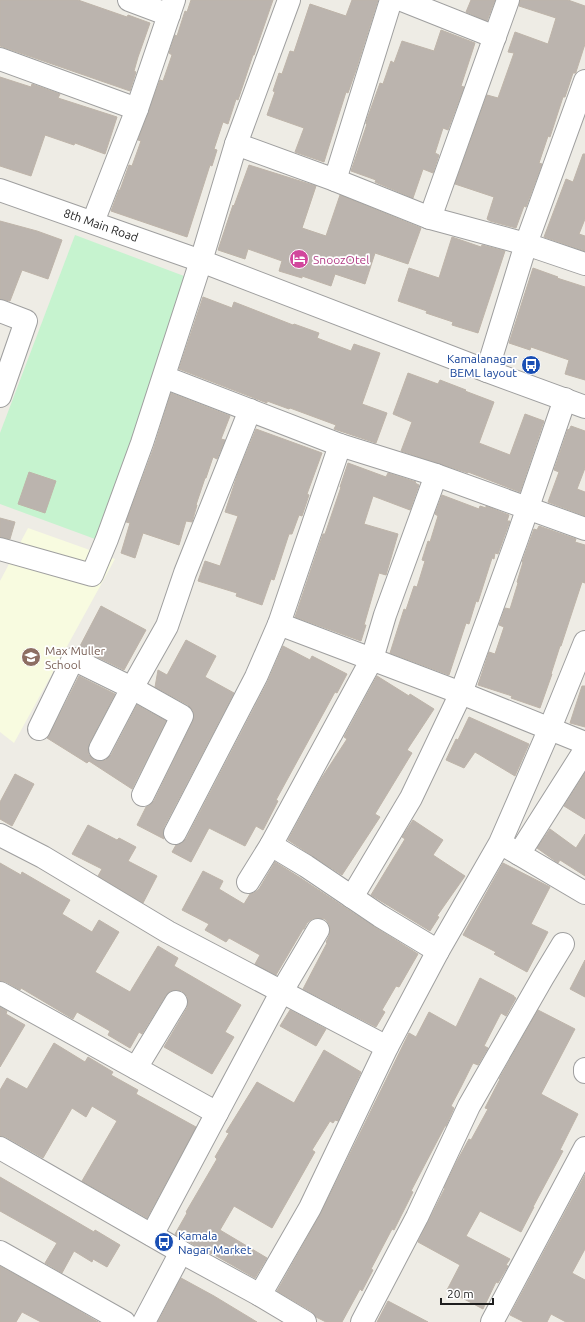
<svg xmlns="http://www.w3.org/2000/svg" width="585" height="1322" font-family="Ubuntu,sans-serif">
	<rect width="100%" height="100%" fill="#eeece5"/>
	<polygon fill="#f8fbe0" points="28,528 115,559 14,743 0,732 0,581"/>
	<polygon fill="#c6f3cf" points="75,235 192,279 95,539 0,504 0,433"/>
	<g fill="#bbb4ae" stroke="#beb4a9">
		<polygon points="0,0 78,0 127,17 128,15 150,23 138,57 134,71 136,72 130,91 0,46"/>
		<polygon points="191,0 273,0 254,55 253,55 238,100 236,99 228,124 223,122 214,149 217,150 212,166 210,165 187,237 111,211 119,190 120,190 129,165 132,166 141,141 138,140 160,80 163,81 172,55 169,53 175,35 177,36 185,11 187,12"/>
		<polygon points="352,0 378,0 356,70 348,93 346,92 324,162 295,152 304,128 267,115 275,92 273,91 279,73 282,74 290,51 294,52 310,4 346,16"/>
		<polygon points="471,0 495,0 487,21 466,12"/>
		<polygon points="520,0 568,0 585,6 585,44 576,72 576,73 573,73 565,97 563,97 550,137 548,136 539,163 542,164 526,207 524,206 516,228 490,221 487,219 494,197 455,184 487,95 498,98 514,53 508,52 515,32 548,44 556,18 519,6"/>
		<polygon points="441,30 475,43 461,86 464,87 448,130 443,128 435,153 439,155 433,173 423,169 413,198 375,182 376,180 351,171 367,124 366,124 366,122 380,83 383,84 391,61 394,63 402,41 434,51"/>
		<polygon points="0,77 31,87 32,84 60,94 58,98 117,117 105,154 75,143 74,145 45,135 31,176 0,166"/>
		<polygon points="583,154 585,154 585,219 579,234 585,236 585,251 544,237 566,179 573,182"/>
		<polygon points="249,165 316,186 302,228 326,236 340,195 421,228 408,264 375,253 365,284 335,274 331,286 302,276 302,278 279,271 282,261 248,249 245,259 218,250 233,205 234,206"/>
		<polygon points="0,221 37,231 62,240 48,279 22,270 10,301 0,299"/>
		<polygon points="452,237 481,247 482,245 505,251 478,333 452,325 453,322 426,313 427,311 398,301 409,268 439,278"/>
		<polygon points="533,268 558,277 557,278 585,287 585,380 565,374 569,360 531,347 530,350 509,343"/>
		<polygon points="203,297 232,308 234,302 293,325 294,324 319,333 317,338 351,351 354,344 380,353 362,404 387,413 376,443 334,429 336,425 290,408 289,409 267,401 267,403 179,369"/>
		<polygon points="408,373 438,384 440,380 466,390 465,391 494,402 479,443 510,455 525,414 544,421 520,492 468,472 468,473 401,451 412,422 393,414"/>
		<polygon points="171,393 230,416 221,439 225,440 217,459 213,457 206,478 205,478 196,505 197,505 193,519 192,522 186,521 179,545 143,533 135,558 121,553 130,523 126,522 154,447"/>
		<polygon points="571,426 585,431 585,468 577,489 585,492 585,516 548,502 559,472 554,470 568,429 569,430"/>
		<polygon points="256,429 322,453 307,494 309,495 302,516 299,515 292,534 289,534 274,580 271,579 262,605 236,596 237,593 198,581 205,561 220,566 238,516 225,512 238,473"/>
		<polygon points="348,463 386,477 388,473 416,482 415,483 419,485 410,510 373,496 364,524 398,534 386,575 379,573 364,625 366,625 361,641 295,617 323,534 325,534 341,487 340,487"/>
		<polygon points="29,472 56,481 45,513 18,504"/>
		<polygon points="442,495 479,509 480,506 486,508 486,506 509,515 507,521 510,521 498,554 495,553 494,559 492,558 478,602 476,601 469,624 466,623 449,675 390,653 404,609 406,610 414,586 417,587 425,561 422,560 428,541 430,542 438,516 435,514"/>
		<polygon points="0,518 15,522 10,539 0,537"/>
		<polygon points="539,526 576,539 575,542 585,545 585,583 582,582 561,646 560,646 551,674 552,674 540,708 511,698 512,696 478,685 489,652 495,654 504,627 499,625 505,608 510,609 518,583 517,582 523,562 522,562 534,529 537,530"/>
		<polygon points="101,606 146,630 124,670 79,648"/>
		<polygon points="186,640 216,656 205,677 234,693 164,827 163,833 164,839 137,825 146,807 150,805 154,801 193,721 194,716 193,710 188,705 155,687 158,670 167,675"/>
		<polygon points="283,646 310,660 312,656 347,674 337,693 335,692 276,800 278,801 263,830 256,826 245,846 209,828 191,862 172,852 176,845 182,843 186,839 267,683"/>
		<polygon points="79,676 115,694 89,744 88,750 89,755 94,760 101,761 106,760 111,755 137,705 166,721 132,789 89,761 87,763 47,738 50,734"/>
		<polygon points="377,676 409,696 410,694 434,709 407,750 412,753 375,814 380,817 342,875 288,840 321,779 347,739 344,737"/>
		<polygon points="582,686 585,686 585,727 570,723"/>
		<polygon points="469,717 529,744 515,776 475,752 464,768 446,760 456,739 458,740"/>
		<polygon points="585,773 585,819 564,806"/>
		<polygon points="15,774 34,784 12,826 0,819 0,802"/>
		<polygon points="413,820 443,840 433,855 465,876 437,916 439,917 430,931 371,895 405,839 402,837"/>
		<polygon points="88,825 117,840 119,838 136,847 128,861 157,876 143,903 98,876 102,869 72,854"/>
		<polygon points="550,829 576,848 585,834 585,876 560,860 558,863 537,848"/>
		<polygon points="275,862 299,877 373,926 418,954 399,987 396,986 382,1010 385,1012 376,1027 303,989 327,943 326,942 329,936 330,930 329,924 325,919 318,918 312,919 307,923 304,929 303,929 276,975 255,964 260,955 229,938 226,942 205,930 209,924 182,910 203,871 223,881 219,889 244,904 250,894 254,893 259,889"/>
		<polygon points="0,863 21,875 22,872 70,900 62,914 92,932 99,920 119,932 95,972 130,992 158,946 178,958 174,966 241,1005 225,1032 234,1037 212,1074 164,1047 187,1008 188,1003 187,996 182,991 177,990 170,991 166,995 142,1034 139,1032 130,1048 108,1035 110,1031 77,1012 73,1019 21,988 20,990 6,982 0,981"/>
		<polygon points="503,863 550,887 531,924 548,932 527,972 494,954 496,952 463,935"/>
		<polygon points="585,960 585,997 570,989"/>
		<polygon points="480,978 514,996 514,997 516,998 506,1016 501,1013 484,1046 488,1048 478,1065 473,1063 461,1087 451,1106 454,1108 446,1126 445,1126 411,1191 413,1192 394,1230 392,1229 371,1269 373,1270 362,1291 360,1289 342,1322 326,1322 316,1317 311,1311 277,1291 321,1213 409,1033 416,1037 429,1012 456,1027"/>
		<polygon points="0,1007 7,1011 6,1014 25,1025 0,1067"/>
		<polygon points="290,1010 326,1029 316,1046 280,1026"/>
		<polygon points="538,1010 575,1029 541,1094 578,1114 560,1150 563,1151 533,1207 534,1207 521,1232 480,1211 466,1236 510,1259 506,1265 508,1266 498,1283 496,1282 483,1309 447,1290 460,1265 418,1242 445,1188 444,1188 457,1161 469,1139 471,1140 488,1109 485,1108 500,1079 499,1079"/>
		<polygon points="54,1043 85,1062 88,1057 113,1072 111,1075 138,1090 136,1094 196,1127 147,1218 82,1181 117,1121 92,1106 86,1117 72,1108 43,1158 6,1137 0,1136 0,1090 7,1078 27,1089"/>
		<polygon points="324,1050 361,1072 338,1121 335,1120 333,1123 330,1121 312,1150 315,1152 272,1228 234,1206 220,1230 267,1258 255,1278 211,1253 210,1254 175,1234 187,1213 186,1212 217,1159 215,1157 229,1133 226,1132 257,1082 294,1103"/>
		<polygon points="585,1175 585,1249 572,1273 585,1280 585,1322 566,1322 551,1314 547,1322 524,1322 510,1315"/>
		<polygon points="0,1177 94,1232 95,1230 120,1245 107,1267 93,1259 92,1262 74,1251 62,1273 45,1263 57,1243 0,1211"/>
		<polygon points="0,1266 71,1306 98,1322 41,1322 22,1312 16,1322 0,1322"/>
		<polygon points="181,1278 214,1296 257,1322 158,1322"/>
		<polygon points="388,1301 428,1322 377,1322"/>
	</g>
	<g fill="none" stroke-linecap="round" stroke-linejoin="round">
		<g stroke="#9f9f9f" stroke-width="24">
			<g id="minor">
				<polyline points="129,0 169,15"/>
				<polyline points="402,0 495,37"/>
				<polyline points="0,59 137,109"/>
				<polyline points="236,144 335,180 430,218 526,244 585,264"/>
				<polyline points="335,180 391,0"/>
				<polyline points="0,190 201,261 487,371 585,407"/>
				<polyline points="430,218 508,0"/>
				<polyline points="93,222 137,109 174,0"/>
				<polyline points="0,311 26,321 0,396"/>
				<polyline points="487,371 526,244 585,81"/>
				<polyline points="164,377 340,445 436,475 585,529"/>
				<polyline points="436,475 385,615 372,659 271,845 306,866 380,916 438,951"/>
				<polyline points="0,549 92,575 107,539 142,443 201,261 236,144 289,0"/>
				<polyline points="279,624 461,693 585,743"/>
				<polyline points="39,729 73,659 132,688 100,749"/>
				<polyline points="143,795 182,716 132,688 167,626 185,573 250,410"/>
				<polyline points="175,833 256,677 279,624 340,445"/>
				<polyline points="0,835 43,857 168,932 387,1047"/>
				<polyline points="507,847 585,893"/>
				<polyline points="519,854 585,750"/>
				<polyline points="248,882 271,845"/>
				<polyline points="352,897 411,798 461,693 517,539 565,399"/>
				<polyline points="0,993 217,1113"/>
				<polyline points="136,1068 176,1002"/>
				<polyline points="585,1069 585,1072"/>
				<polyline points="0,1148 181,1252 260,1295 305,1322"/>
				<polyline points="152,1235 282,991 318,930"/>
				<polyline points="0,1252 124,1322"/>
				<polyline points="260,1295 310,1208 387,1047 438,951 500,843 550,728 585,642"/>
				<polyline points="144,1322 181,1252"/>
				<polyline points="362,1322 417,1217 469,1106 543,977 563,944"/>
				<polyline points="492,1322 585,1148"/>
			</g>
		</g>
		<use href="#minor" stroke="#fff" stroke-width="22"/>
	</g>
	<defs>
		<g id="hotel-disc" transform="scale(1)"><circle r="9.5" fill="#d1479c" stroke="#fff"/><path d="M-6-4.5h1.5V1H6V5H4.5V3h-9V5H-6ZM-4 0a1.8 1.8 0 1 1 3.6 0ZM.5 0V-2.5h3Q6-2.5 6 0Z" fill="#fff"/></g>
		<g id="bus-disc" transform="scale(1)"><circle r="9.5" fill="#1a4fb4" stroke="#fff"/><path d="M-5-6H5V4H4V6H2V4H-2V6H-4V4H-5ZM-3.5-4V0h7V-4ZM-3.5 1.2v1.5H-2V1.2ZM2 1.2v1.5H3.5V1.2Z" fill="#fff"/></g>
		<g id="school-disc" transform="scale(1)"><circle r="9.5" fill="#8d6e63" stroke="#fff"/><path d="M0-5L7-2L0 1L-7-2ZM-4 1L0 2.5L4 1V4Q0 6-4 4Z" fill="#fff"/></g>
	</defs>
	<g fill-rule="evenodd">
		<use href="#hotel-disc" x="299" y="259"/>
		<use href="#bus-disc" x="531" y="365"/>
		<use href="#school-disc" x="31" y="657"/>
		<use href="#bus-disc" x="164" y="1242"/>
	</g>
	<g text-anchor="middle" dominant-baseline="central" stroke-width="3.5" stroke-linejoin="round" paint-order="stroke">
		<g font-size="12" fill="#1e1e1e" stroke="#fff">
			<text transform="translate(101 225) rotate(19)">8th Main Road</text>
		</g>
		<g font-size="12" fill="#b23c85" stroke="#fff" text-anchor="start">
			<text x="313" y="259">SnoozOtel</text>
		</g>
		<g font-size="12" fill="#164399" stroke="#fff" text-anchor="end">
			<text x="517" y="358">Kamalanagar<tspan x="517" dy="14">BEML layout</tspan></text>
			<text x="178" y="1235" text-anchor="start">Kamala<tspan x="178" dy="14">Nagar Market</tspan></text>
		</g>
		<g font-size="12" fill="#785e54" stroke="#fff" text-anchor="start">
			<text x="45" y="650">Max Muller<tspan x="45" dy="14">School</tspan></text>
		</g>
	</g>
	<path d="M441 1298v6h52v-6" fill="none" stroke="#1e1e1e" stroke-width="2"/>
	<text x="447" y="1298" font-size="12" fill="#1e1e1e" stroke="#ffffff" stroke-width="3" paint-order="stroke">20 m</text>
</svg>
